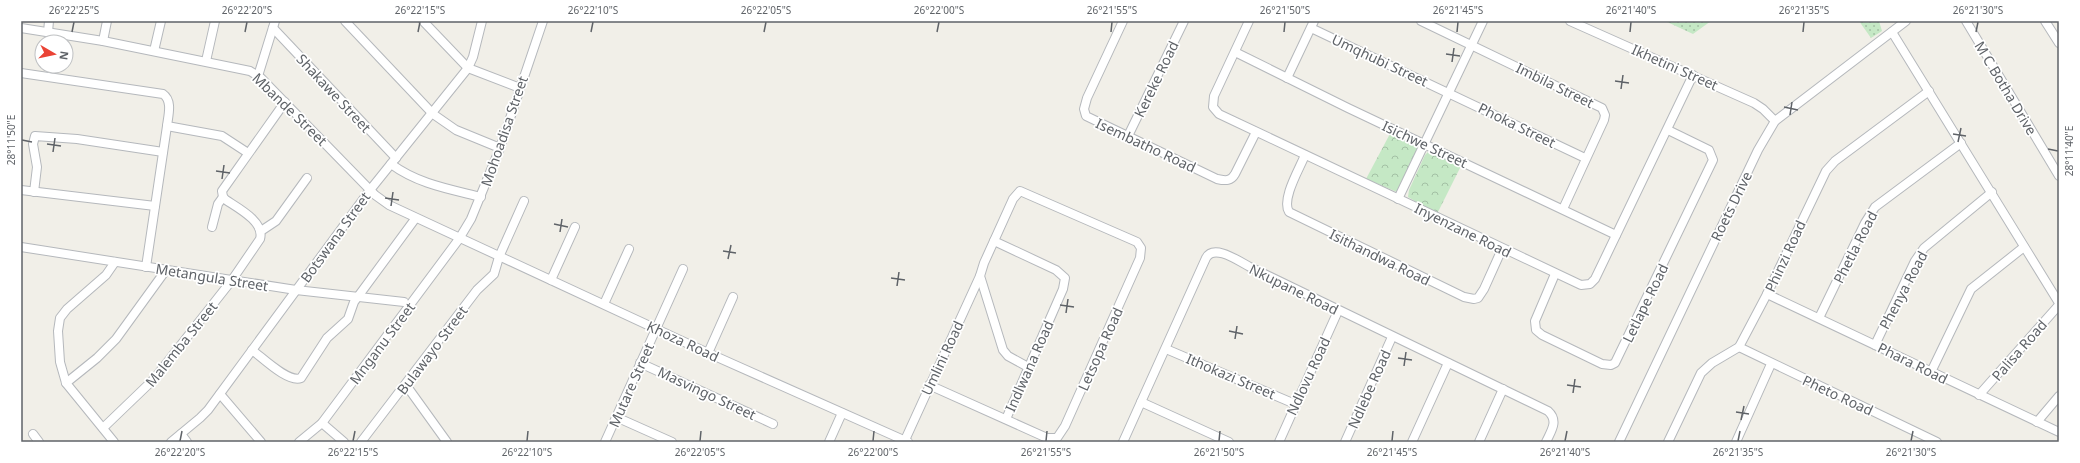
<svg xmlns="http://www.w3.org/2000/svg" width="2080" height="463" font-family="'Noto Sans',sans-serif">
	<defs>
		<pattern id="grass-dots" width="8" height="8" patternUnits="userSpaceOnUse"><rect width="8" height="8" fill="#c5e8c5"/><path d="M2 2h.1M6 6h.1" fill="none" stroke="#a3c0a4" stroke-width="1.8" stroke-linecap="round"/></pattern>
		<pattern id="forest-crowns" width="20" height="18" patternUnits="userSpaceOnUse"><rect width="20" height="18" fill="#c5e8c5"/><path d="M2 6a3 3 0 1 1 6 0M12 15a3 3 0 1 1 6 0" fill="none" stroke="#a3c0a4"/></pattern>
	</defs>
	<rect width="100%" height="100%" fill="#f1efe8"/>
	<g fill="url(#grass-dots)">
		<polygon points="1665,21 1711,21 1693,34"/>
		<polygon points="1859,21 1879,21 1882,31 1871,38"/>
	</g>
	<g fill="url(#forest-crowns)">
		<polygon points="1392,130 1422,145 1397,192 1366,179"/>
		<polygon points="1429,151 1433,151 1462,164 1437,214 1408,197 1409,190 1425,155"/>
	</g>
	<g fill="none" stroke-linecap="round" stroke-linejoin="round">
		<g stroke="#b5b8bc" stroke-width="10">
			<g id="minor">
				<polyline points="345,21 433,114 456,130 500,148"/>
				<polyline points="423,21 468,68 520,88"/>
				<path d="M1123,21L1087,98L1084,109L1086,116L1217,179C1226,181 1231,181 1235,174L1256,132"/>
				<polyline points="1249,21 1214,96 1213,107 1219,114 1581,285 1590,284 1595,279 1693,75"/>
				<polyline points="1421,21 1602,108 1605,115 1604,120 1563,209"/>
				<polyline points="1570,21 1754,103 1763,109 1775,121"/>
				<polyline points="1966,21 2059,176"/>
				<polyline points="2045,21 2059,43"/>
				<polyline points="21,28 103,41 250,71 261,78 375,195 389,205 708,353 908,442"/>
				<polyline points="273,28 396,158"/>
				<polyline points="1311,28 1585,158"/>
				<polyline points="48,32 49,21"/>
				<polyline points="1892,32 2059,303"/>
				<polyline points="103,41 107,21"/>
				<polyline points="154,51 161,21"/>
				<polyline points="1235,52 1348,108 1616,235"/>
				<polyline points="206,61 215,21"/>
				<path d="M21,73L163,94C173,101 168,116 167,126L146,267"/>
				<polyline points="258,76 275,21"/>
				<polyline points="1287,78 1314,21"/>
				<polyline points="167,126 222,136 248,153"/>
				<polyline points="1128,136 1184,21"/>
				<path d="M1305,155C1300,168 1281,199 1289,212L1464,297L1474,299L1478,298L1484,289L1502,249"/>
				<path d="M391,164C418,184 449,189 481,197"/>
				<polyline points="21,190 155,206"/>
				<polyline points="34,192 37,167 33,144 35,136 77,139 163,152"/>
				<polyline points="1398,199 1483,21"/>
				<polyline points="212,227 218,204 223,197"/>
				<polyline points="261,231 276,221 307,178"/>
				<polyline points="994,241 1056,270 1065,278 1063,289 1006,419"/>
				<polyline points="21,247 296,290 404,302"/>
				<polyline points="1555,274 1535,321 1536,330 1542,335 1602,364 1611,365 1615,363 1713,160 1709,150 1668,130"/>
				<polyline points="551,280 575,227"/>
				<polyline points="1767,294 2059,432"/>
				<polyline points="604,304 629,249"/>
				<polyline points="1819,318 1865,223 1875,207 1961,143"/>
				<polyline points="1875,345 1915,261 1924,248 1992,192"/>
				<polyline points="1739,347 1937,442"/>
				<polyline points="1166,349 1295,404"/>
				<path d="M252,350C263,358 288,383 301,378L327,338L348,319L354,302L415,219"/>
				<polyline points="708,353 733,297"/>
				<polyline points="640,363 773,424"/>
				<polyline points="1931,372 1971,289 2024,247"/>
				<polyline points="66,383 97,358 116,339 166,270"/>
				<polyline points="406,385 447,442"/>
				<polyline points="929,385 1047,438 1057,438 1065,426 1140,258 1141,248 1137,242 1020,191 1013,199 984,263 980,276 1003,350 1008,356 1028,367"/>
				<polyline points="220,394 261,442"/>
				<polyline points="1979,395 2059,305"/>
				<polyline points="1141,402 1229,442"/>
				<polyline points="616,417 672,442"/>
				<polyline points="2037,422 2059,396"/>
				<polyline points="322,423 344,442"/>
				<path d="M103,428L154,379L232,280L260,239C265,222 238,208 226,200L223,197L222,191L285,102"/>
				<polyline points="33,434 39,442"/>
				<polyline points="181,434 187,442"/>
				<polyline points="905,440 980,276"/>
				<polyline points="114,442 66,383 60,362 58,331 60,318 67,309 106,275 115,262"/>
				<polyline points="171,442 200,418 208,410 370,190 468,68 473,57 482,21"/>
				<polyline points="299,442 322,423 459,239 471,219 500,148 543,21"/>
				<polyline points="361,442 477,290 494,274 499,257 524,201"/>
				<polyline points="605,442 683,269"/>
				<polyline points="829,442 842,413"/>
				<path d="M1123,442L1206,258C1214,243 1240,262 1250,267L1548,411C1559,421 1551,431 1546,442"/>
				<polyline points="1279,442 1338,311"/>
				<polyline points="1345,442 1392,337"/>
				<polyline points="1412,442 1448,363"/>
				<polyline points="1479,442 1503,389"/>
				<polyline points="1619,442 1758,150 1775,121 1906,21"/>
				<polyline points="1668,442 1701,373 1712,363 1739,347 1767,294 1826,171 1835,161 1929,91"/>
				<polyline points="1736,442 1771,364"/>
			</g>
		</g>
		<use href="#minor" stroke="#fff" stroke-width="8"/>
	</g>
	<path fill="none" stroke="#5f6368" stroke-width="1.5" d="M72,32L74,22M245,32L247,22M418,32L420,22M591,32L593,22M764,32L766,22M937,32L939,22M1111,32L1112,22M1284,32L1285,22M1457,32L1458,22M1630,32L1631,22M1803,32L1804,22M1976,32L1978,22M1446,54L1460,56M1452,62L1454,48M1615,81L1629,83M1621,89L1623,75M1784,107L1798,110M1790,115L1792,102M1953,134L1966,136M22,140L32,142M1958,142L1961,128M47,144L61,146M2048,149L2058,151M53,152L55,138M216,171L230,173M222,179L224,165M385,198L399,200M391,206L393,192M554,224L568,227M560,232L562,219M723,251L736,253M728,259L731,245M891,278L905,280M897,286L899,272M1060,305L1074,307M1066,313L1068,299M1229,331L1243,334M1235,339L1237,326M1398,358L1412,360M1404,366L1406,352M1567,385L1581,387M1573,393L1575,379M1736,412L1749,414M1741,420L1744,406M180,441L182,431M353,441L355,431M527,441L528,431M700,441L701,431M873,441L874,431M1046,441L1047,431M1219,441L1220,431M1392,441L1393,431M1565,441L1567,431M1738,441L1740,431M1911,441L1913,431"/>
	<g text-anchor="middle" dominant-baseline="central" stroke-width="3.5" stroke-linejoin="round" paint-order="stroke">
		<g font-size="14" fill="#5f6368" stroke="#fff">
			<text transform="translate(1380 60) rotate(25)">Umqhubi Street</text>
			<text transform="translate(1675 67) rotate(24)">Ikhetini Street</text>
			<text transform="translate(1156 79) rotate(-64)">Kereke Road</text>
			<text transform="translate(1555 85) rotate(26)">Imbila Street</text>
			<text transform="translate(2006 88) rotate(59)">M C Botha Drive</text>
			<text transform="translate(334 93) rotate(47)">Shakawe Street</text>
			<text transform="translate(290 109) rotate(44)">Mbande Street</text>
			<text transform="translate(1517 125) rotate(26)">Phoka Street</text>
			<text transform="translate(504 131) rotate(-71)">Mohoadisa Street</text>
			<text transform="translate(1425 144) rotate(25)">Isichwe Street</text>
			<text transform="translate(1146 145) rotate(25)">Isembatho Road</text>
			<text transform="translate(1731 206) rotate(-64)">Roets Drive</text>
			<text transform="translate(1463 230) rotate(26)">Inyenzane Road</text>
			<text transform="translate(335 237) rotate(-54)">Botswana Street</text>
			<text transform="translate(1855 247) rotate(-63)">Phetla Road</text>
			<text transform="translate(1785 256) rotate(-65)">Phinzi Road</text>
			<text transform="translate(1380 257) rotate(26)">Isithandwa Road</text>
			<text transform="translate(212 277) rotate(9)">Metangula Street</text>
			<text transform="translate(1294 289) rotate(26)">Nkupane Road</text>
			<text transform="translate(1903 290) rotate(-62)">Phenya Road</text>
			<text transform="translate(1645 303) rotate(-64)">Letlape Road</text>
			<text transform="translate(683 341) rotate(25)">Khoza Road</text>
			<text transform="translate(382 343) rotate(-53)">Mnganu Street</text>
			<text transform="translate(181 344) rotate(-51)">Malemba Street</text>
			<text transform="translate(1100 349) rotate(-66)">Letsopa Road</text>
			<text transform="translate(432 350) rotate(-53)">Bulawayo Street</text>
			<text transform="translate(2019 350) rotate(-49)">Palisa Road</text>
			<text transform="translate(942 358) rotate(-65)">Umlini Road</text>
			<text transform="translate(1913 363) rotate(26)">Phara Road</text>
			<text transform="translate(1029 366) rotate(-66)">Indlwana Road</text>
			<text transform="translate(1231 376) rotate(23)">Ithokazi Street</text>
			<text transform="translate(1308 376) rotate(-65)">Ndlovu Road</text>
			<text transform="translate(631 385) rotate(-66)">Mutare Street</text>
			<text transform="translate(1369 389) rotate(-66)">Ndlebe Road</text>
			<text transform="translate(707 393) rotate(25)">Masvingo Street</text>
			<text transform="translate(1838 395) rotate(25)">Pheto Road</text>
		</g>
	</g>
	<rect width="2080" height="463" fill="none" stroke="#ffffff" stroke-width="44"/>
	<g transform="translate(54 54) rotate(99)"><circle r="19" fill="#ffffff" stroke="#bfc1c3"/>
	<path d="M0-3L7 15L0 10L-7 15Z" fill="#ea4335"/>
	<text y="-6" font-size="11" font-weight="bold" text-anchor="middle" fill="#5f6368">N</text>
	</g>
	<rect x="22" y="22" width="2036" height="419" fill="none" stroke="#5f6368" stroke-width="1.5"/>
	<g font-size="10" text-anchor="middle" fill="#5f6368">
		<text x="74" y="14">26°22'25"S</text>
		<text x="247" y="14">26°22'20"S</text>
		<text x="420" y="14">26°22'15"S</text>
		<text x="593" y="14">26°22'10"S</text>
		<text x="766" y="14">26°22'05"S</text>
		<text x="939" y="14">26°22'00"S</text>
		<text x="1112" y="14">26°21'55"S</text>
		<text x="1285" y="14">26°21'50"S</text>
		<text x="1458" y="14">26°21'45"S</text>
		<text x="1631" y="14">26°21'40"S</text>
		<text x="1804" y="14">26°21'35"S</text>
		<text x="1978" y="14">26°21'30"S</text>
		<text transform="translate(11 140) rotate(-90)" y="4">28°11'50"E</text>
		<text transform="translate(2069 151) rotate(-90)" y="4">28°11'40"E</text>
		<text x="180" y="456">26°22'20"S</text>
		<text x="353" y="456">26°22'15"S</text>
		<text x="527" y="456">26°22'10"S</text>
		<text x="700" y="456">26°22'05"S</text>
		<text x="873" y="456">26°22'00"S</text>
		<text x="1046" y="456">26°21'55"S</text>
		<text x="1219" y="456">26°21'50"S</text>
		<text x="1392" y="456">26°21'45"S</text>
		<text x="1565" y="456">26°21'40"S</text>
		<text x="1738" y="456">26°21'35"S</text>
		<text x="1911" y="456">26°21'30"S</text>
	</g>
</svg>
